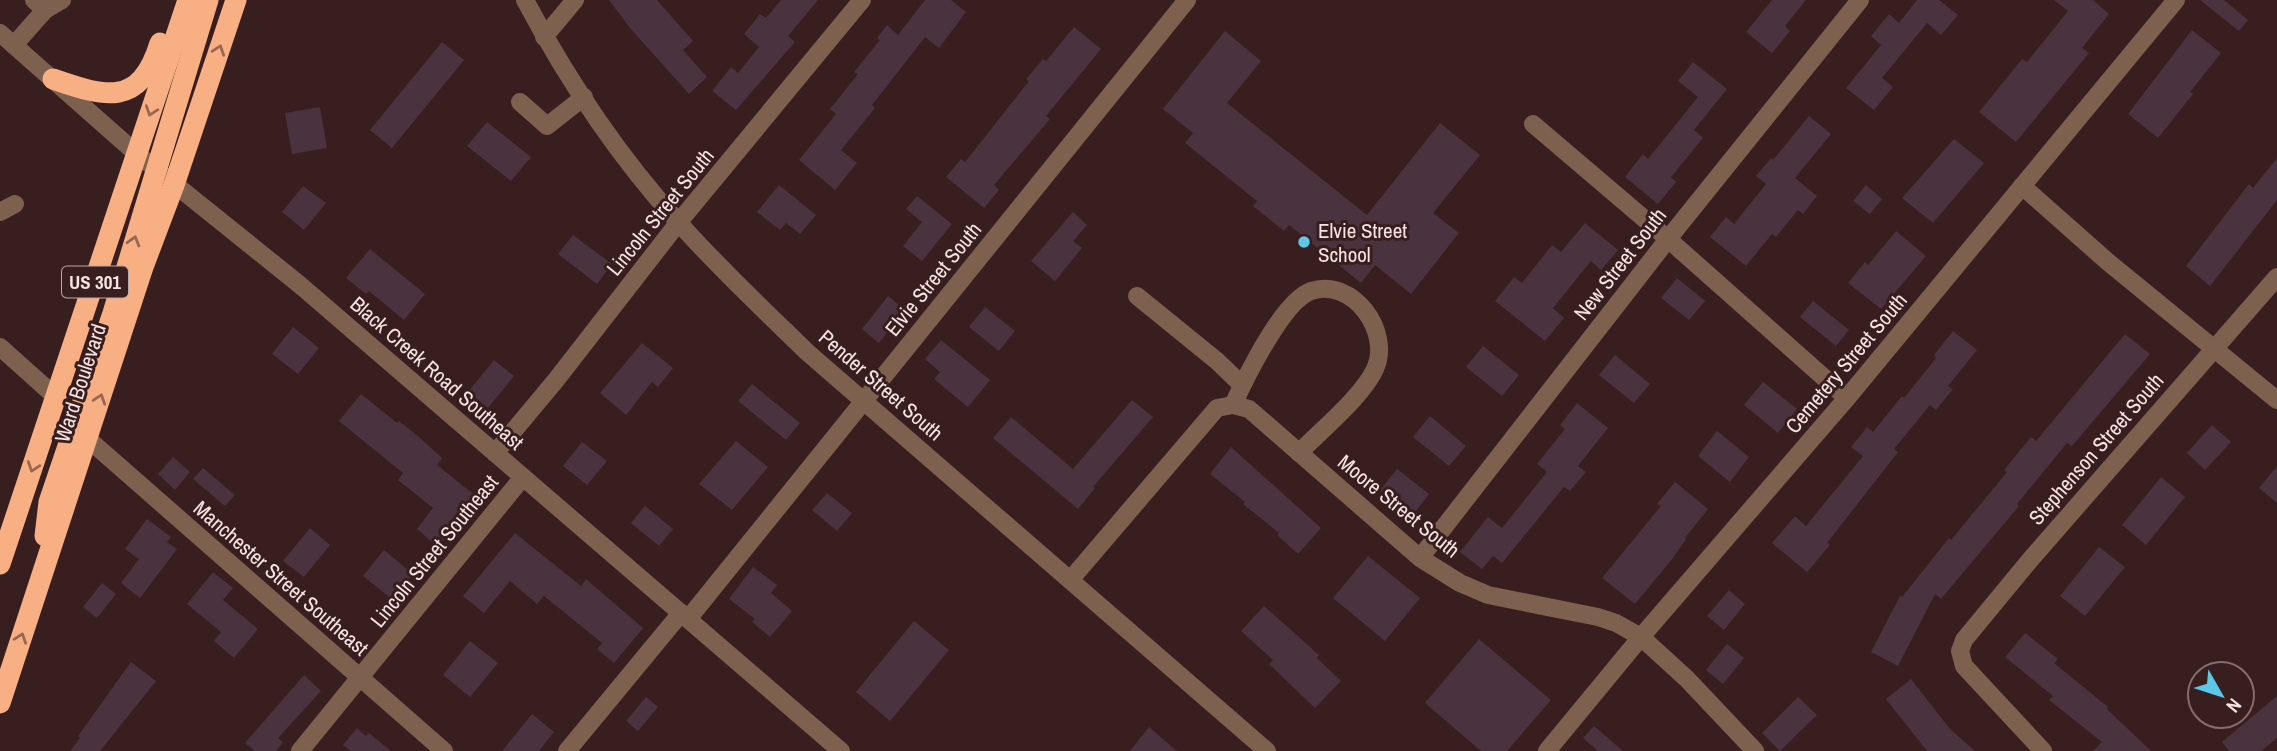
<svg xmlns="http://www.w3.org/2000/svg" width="2277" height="751" font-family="'Archivo Narrow',sans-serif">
	<rect width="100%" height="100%" fill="#381e1e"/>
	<g fill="#4b323f">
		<polygon points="609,0 657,0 693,41 683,50 707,77 689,94 630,28"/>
		<polygon points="781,0 818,0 788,36 795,42 736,110 712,91 731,67 738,73 759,47 744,34 760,14 766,18"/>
		<polygon points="925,0 951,0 966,12 939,48 925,37 872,105 875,108 841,150 857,163 835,190 799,160 836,114 830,109 858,74 854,72 880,40 877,38 887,25 898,35"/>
		<polygon points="1772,0 1806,0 1785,26 1790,31 1772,53 1746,32"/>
		<polygon points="1917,0 1939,0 1958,15 1941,35 1927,23 1882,78 1893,87 1874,110 1846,88 1881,45 1871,36 1889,14 1899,23"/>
		<polygon points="2054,0 2093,0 2109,14 2082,48 2089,53 2016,142 1979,112 2022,59 2027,62 2068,11"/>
		<polygon points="2200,0 2224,0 2248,20 2239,31"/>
		<polygon points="1074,27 1101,49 1046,116 1050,119 994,185 999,190 984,208 946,177 961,159 965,162 1029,81 1026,79 1043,59 1046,61"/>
		<polygon points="2192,30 2221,53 2190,92 2193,94 2158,138 2128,114"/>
		<polygon points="1225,31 1261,61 1227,103 1367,215 1440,123 1480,155 1433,213 1459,233 1411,294 1375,265 1361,283 1289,225 1284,231 1253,206 1257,201 1185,143 1193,133 1163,109"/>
		<polygon points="442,42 464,60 392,148 370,130"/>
		<polygon points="1693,62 1727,89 1694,130 1703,138 1671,177 1676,182 1658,204 1625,177 1643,154 1648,159 1698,97 1678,81"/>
		<polygon points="320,107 327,148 292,154 285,113"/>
		<polygon points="1809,116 1831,134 1795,178 1817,196 1803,214 1798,210 1776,237 1772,234 1746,266 1710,237 1726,217 1734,224 1766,184 1756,176 1771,158 1773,160"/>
		<polygon points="487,122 531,157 511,181 467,146"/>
		<polygon points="1954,139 1984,163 1933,223 1902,198"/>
		<polygon points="2277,158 2277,200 2210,286 2186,266 2249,184 2253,188"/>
		<polygon points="779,185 816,215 800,234 786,223 780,230 757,212"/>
		<polygon points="1866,185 1882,199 1870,214 1853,201"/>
		<polygon points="303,186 326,203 304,230 282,212"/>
		<polygon points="917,196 952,224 922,261 903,246 922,222 906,209"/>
		<polygon points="1073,212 1087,225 1073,241 1082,248 1055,281 1031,261"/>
		<polygon points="1585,223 1618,250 1601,270 1591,261 1553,308 1564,318 1545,341 1495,301 1514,277 1522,283 1552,245 1561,252"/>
		<polygon points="1896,231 1926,256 1881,309 1848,283 1865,262 1868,265"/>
		<polygon points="573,235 612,264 597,284 558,254"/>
		<polygon points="370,249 425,294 404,320 369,291 366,294 346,278"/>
		<polygon points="1677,278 1705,301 1689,320 1661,298"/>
		<polygon points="888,296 905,310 879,343 862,329"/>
		<polygon points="1813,301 1849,330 1836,346 1800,317"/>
		<polygon points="985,307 1015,331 999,351 969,327"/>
		<polygon points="293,327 319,348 298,374 272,354"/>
		<polygon points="1953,331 1977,350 1948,386 1953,389 1936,410 1930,405 1894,449 1898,452 1827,543 1830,545 1807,572 1772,543 1795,516 1806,526 1863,456 1851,447 1867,427 1873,432 1902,396 1904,398 1936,358 1934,355"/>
		<polygon points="2125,334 2150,354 2072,446 2067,443 2017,504 2019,506 1941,599 1935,594 1898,666 1871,652 1900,596 1902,597 1949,538 1951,540 2007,472 2004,470 2031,437 2036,441"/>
		<polygon points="941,340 990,380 968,407 934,379 940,372 925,359"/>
		<polygon points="642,343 673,368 658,387 652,382 626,415 600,393"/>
		<polygon points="1483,346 1519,375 1502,396 1466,367"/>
		<polygon points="1615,355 1650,384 1634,403 1599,375"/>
		<polygon points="494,360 514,376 488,408 468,392"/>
		<polygon points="1763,382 1797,409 1778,433 1744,405"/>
		<polygon points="752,384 800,423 786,440 738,401"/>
		<polygon points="361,394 397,423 399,421 419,437 442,458 437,465 478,498 438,547 417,529 433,508 398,480 403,473 339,421"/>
		<polygon points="1132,400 1153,417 1093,487 1095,488 1078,509 993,438 1011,417 1073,469"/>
		<polygon points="1577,403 1608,428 1578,466 1586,472 1570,491 1564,487 1502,563 1493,556 1482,569 1460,552 1488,517 1502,528 1547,472 1537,464 1565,429 1560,425"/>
		<polygon points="1430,416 1466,446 1449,466 1413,437"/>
		<polygon points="2212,425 2231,442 2205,470 2187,453"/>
		<polygon points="1717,431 1749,457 1730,482 1698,456"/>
		<polygon points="736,441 768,467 732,510 699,484"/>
		<polygon points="582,442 607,461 587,485 563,466"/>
		<polygon points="1231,447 1321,528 1298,554 1277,535 1279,533 1243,504 1245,502 1210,474"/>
		<polygon points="173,457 190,472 175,490 158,474"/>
		<polygon points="2277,466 2277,503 2259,488"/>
		<polygon points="203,468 235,495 225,506 193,479"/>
		<polygon points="1397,469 1429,494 1412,516 1380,490"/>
		<polygon points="2161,477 2185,497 2146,545 2122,525"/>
		<polygon points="1675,482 1708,509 1685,538 1686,539 1673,558 1635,604 1602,578 1661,506 1657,504"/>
		<polygon points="827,493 852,513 837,531 812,510"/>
		<polygon points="645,506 673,529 659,546 631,523"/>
		<polygon points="147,519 171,537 167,542 177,549 140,598 121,583 139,559 125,549"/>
		<polygon points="310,528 330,545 304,577 283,561"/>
		<polygon points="515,533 581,586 586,579 643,628 614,663 597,649 602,643 544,596 537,604 510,581 484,613 463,596"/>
		<polygon points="2099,547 2125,567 2085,616 2060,596"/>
		<polygon points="384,550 413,574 393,600 363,576"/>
		<polygon points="1368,556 1420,598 1385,641 1333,598"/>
		<polygon points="753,567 777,585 771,593 792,611 770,637 752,622 755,619 729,599"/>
		<polygon points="213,572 233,588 223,600 258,629 234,658 214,641 221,632 187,604"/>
		<polygon points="102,583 116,594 97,618 83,607"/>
		<polygon points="1729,590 1745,604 1724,630 1707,616"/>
		<polygon points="1264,606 1319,655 1317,658 1341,681 1315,708 1269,664 1273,660 1241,631"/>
		<polygon points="914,621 949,650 890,721 856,692"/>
		<polygon points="2025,633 2058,659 2054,663 2108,707 2107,709 2151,751 2093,751 2102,742 2049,700 2053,696 2005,657"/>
		<polygon points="1479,639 1551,700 1507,751 1481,751 1425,703"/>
		<polygon points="470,641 498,663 470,697 443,675"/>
		<polygon points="1727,644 1744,658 1723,684 1706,670"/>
		<polygon points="131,662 156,681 100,751 70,751 80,738 78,736"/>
		<polygon points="304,675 321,691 278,738 283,742 276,751 255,751 245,743"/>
		<polygon points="1911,679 1950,729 1975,751 1927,751 1886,699"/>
		<polygon points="2277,696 2277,738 2261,751 2229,751 2222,742"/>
		<polygon points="646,697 658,707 638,731 626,721"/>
		<polygon points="1798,697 1817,715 1780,751 1762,733"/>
		<polygon points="532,714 554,732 539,751 502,751"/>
		<polygon points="1594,726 1623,751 1598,751 1583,738"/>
		<polygon points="1149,727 1177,751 1130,751"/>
		<polygon points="357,728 366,736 369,733 391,751 351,751 343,745"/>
	</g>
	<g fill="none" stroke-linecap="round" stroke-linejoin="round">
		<g stroke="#7e604f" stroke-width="18">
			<polyline points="34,0 45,10 62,0"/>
			<path d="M525,0C567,79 619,157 679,223C719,268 764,310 807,352L1267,751"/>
			<polyline points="0,33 137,154 300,285 841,751"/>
			<polyline points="544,37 575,0"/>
			<polyline points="14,45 45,10"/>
			<polyline points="520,102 547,126 584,97"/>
			<polyline points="1533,124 1668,239 1847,398"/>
			<polyline points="2022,186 2108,262 2277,400"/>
			<polyline points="0,212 15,204"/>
			<polyline points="1137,296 1217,361 1242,385"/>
			<polyline points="0,347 57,398"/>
			<path d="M1233,405C1246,377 1283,301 1311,291C1353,277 1392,332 1375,369C1363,396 1320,431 1299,453"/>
			<polyline points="88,439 444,751"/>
			<polyline points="495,453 556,380 678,223 862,0"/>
			<polyline points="1420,558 1668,239 1860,0"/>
			<polyline points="1071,579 1217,408 1233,405 1249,409 1420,558 1460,583 1488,595 1598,617 1616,623 1641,637 1687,679 1755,751"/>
			<polyline points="688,619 1187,0"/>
			<polyline points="300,751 523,477"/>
			<polyline points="567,751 681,613"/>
			<polyline points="1547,751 1641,637 1847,398 2176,0"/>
			<polyline points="2043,751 1964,666 1960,651 1964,640 2030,560 2277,277"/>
		</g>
		<g stroke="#f8af84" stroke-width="21">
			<path d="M53,79C105,97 140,108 160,43"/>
			<polyline points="45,536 49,502 113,313 208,0"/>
			<polyline points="0,564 188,0"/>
			<polyline points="0,703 143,267 174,185 236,0"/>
		</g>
	</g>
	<defs><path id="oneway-chevron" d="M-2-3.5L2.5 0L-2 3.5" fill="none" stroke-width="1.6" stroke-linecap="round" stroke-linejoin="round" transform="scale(1.75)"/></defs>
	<g stroke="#986651">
		<use href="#oneway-chevron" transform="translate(219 50) rotate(-71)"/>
		<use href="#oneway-chevron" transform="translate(151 111) rotate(109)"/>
		<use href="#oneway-chevron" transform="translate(134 241) rotate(-74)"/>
		<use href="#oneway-chevron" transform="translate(100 399) rotate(-72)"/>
		<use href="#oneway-chevron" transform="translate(33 467) rotate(109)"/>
		<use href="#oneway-chevron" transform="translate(21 638) rotate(-71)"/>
	</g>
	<circle fill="#5dc7e8" stroke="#381e1e" stroke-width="2.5" cx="1304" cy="242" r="7"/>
	<g text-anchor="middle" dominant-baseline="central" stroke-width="6" stroke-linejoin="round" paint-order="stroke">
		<rect fill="#381e1e" stroke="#bda8a8" stroke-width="2" x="62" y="266.5" width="66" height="31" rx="5"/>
		<g font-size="19" font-weight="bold" fill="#f6e3e3">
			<text x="95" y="282">US 301</text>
		</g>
		<g font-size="21" fill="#f6e3e3" stroke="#381e1e">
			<text transform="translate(660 212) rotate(-51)">Lincoln Street South</text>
			<text transform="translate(1620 264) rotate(-52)">New Street South</text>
			<text transform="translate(933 279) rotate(-51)">Elvie Street South</text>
			<text transform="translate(1846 363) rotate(-50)">Cemetery Street South</text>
			<text transform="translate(437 373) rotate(41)">Black Creek Road Southeast</text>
			<text transform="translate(80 383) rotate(-72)">Ward Boulevard</text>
			<text transform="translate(881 385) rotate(41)">Pender Street South</text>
			<text transform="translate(2096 449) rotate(-49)">Stephenson Street South</text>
			<text transform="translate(1399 506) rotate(39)">Moore Street South</text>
			<text transform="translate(434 551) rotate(-51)">Lincoln Street Southeast</text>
			<text transform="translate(281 578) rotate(41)">Manchester Street Southeast</text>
		</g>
		<g font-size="21" fill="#f6e3e3" stroke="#381e1e" text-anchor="start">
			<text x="1318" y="230">Elvie Street<tspan x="1318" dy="24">School</tspan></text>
		</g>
	</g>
	<g transform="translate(2221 695) rotate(129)"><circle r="33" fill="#381e1e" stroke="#846d6d" stroke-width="2"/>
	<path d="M0-5L12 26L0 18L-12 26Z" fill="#5dc7e8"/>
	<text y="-10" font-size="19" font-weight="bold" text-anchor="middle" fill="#f6e3e3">N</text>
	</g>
</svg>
